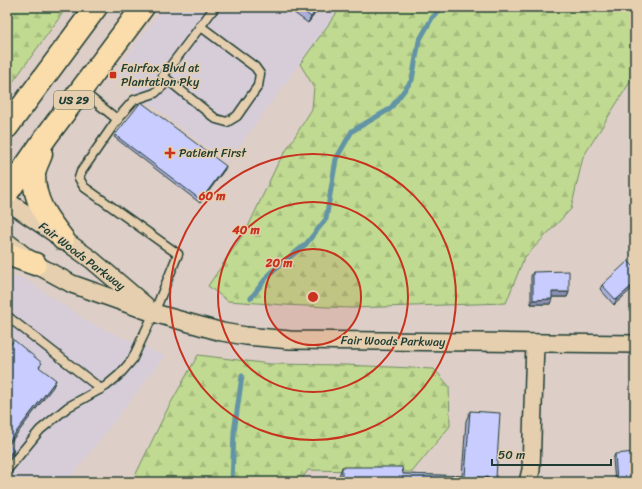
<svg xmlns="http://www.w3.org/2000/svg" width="642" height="489" font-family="Sriracha,sans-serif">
	<defs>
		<pattern id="forest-firs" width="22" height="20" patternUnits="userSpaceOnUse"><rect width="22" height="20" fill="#c0da91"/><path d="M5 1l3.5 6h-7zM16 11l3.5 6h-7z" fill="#a5bc7e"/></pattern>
	</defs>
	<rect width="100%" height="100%" fill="#ddcec7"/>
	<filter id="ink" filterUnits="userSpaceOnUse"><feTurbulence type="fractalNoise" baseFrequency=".025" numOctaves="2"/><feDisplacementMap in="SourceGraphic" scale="8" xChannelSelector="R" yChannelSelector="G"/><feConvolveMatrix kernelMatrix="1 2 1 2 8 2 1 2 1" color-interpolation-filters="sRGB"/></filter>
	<g filter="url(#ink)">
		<g fill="#d7cdd8">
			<polygon points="164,7 341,7 227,163 113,75"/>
			<polygon points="7,278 23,278 90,323 165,356 67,482 7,482"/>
		</g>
		<g fill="url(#forest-firs)" stroke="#708c62">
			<polygon points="7,7 67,7 7,90"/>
			<polygon points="341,7 635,7 635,74 583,157 571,209 524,258 506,303 350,308 285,305 228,301 208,286 248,227 277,165 312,109 314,87 300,64"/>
			<polygon points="198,355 270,364 345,365 434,369 449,386 450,426 412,472 308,470 300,482 132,482 168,408"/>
		</g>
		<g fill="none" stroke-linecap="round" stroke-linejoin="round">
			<g stroke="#6294a5" stroke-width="5">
				<polyline points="251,298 270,273 306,244 326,219 336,159 352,131 390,109 412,80 419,41 432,18 443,7"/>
				<polyline points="232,482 234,432 242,376"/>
			</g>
			<g stroke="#1f3d34" stroke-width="11">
				<g id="service">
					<polyline points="200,26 255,67 260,74 258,86 237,116 227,122 216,119 163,76 215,7"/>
					<polyline points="81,90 118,120"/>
					<polyline points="7,316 101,389"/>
					<polyline points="7,470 40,430 68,407 106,386 119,375 132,360 154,313 178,254 84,187 79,178 81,172 119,117 134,100 155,93 168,81"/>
				</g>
			</g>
			<g stroke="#1f3d34" stroke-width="20">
				<g id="minor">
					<polyline points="7,201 63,239 92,260 146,306"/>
					<polyline points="7,242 35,264 72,284 154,313 222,332 246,336 290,340 635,344"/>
					<polyline points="528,482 531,470 535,343"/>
				</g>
			</g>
			<g stroke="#1f3d34" stroke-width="25">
				<g id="primary">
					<polyline points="7,127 96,7"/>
					<path d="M41,154C39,160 34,168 34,175C34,202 47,219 63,239"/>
					<polyline points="7,193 46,137 143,7"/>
					<polyline points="7,254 35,264"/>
				</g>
			</g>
			<use href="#service" stroke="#e5cfaf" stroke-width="8"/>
			<use href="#minor" stroke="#e5cfaf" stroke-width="17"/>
			<use href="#primary" stroke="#faddab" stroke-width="22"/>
		</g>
		<g fill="#adafda" stroke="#1f3d34">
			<polygon points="286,7 320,7 308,23"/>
			<polygon points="115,135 225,169 200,203 114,137"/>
			<polygon points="635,268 614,305 600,289 602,285"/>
			<polygon points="533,272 569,292 567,297 552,297 550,304 531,304 531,276"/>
			<polygon points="470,411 496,478 494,482 339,482 339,476 342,467 403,474 462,476 466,421"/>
			<polygon points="615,454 635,482 615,482 613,459"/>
		</g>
		<g fill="#8d8fb2" stroke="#1f3d34">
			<polygon points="318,7 320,7 308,23 311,17"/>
			<polygon points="226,166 225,169 200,203 201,200"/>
			<polygon points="635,283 635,286 614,305 616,300"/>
			<polygon points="552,292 569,292 567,297 550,297"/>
			<polygon points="552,299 550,304 531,304 533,300"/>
			<polygon points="56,380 53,387 7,447 7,444"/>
			<polygon points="14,449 12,456 7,461 7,458"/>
			<polygon points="475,477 496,478 494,482 473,482"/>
		</g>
		<g fill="#c9ccfe" stroke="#1f3d34">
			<polygon points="298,7 318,7 311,17"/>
			<polygon points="141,102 226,166 201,200 115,135"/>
			<polygon points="628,261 635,268 635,283 616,300 602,285"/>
			<polygon points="569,271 569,292 552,292 552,299 533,300 533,272"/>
			<polygon points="14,340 42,363 39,367 56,380 7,444 7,349"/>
			<polygon points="470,411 500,413 496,478 475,477 474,482 342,482 342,467 402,467 403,474 465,476"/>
			<polygon points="7,444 14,449 7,458"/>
			<polygon points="635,452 635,482 617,482 615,454"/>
		</g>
	</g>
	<circle cx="313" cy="297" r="48" fill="#c8321e" fill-opacity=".12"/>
	<g fill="none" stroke="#c8321e" stroke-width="2">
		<circle cx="313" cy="297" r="48"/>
		<circle cx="313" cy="297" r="95"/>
		<circle cx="313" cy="297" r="143"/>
	</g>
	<g fill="#c8321e" stroke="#e5cfaf" stroke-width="1.5">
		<rect x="109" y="71" width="8" height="8" rx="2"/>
		<path d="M168 147h4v4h4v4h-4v4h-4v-4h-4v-4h4z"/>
	</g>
	<g text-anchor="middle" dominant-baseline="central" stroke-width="3" stroke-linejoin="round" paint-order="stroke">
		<rect fill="#e5cfaf" stroke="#5a6959" stroke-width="1" x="54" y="91" width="40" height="18" rx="3"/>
		<g font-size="11" font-weight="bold" fill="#1f3d34">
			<text x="74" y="100">US 29</text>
		</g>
		<g font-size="12" fill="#1f3d34" stroke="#e5cfaf" text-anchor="start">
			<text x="121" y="68">Fairfax Blvd at<tspan x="121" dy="14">Plantation Pky</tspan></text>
			<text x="179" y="153">Patient First</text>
		</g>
		<g font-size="12" fill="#1f3d34" stroke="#e5cfaf">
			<text transform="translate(82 256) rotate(37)">Fair Woods Parkway</text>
			<text transform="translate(393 341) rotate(1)">Fair Woods Parkway</text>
		</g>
	</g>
	<circle cx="313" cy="297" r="6" fill="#c8321e" stroke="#e5cfaf" stroke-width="2"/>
	<g font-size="12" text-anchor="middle" font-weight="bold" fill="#c8321e" stroke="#e5cfaf" stroke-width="3" stroke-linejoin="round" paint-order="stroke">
		<text x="212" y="200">60 m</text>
		<text x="246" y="234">40 m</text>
		<text x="279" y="267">20 m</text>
	</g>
	<rect width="642" height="489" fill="none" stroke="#e5cfaf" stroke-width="24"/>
	<rect x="12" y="12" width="618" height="465" fill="none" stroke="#1f3d34" stroke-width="1.5" filter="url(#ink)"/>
	<path d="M492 459v6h119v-6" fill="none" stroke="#1f3d34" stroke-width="2"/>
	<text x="498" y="459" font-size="12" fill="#1f3d34" stroke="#e5cfaf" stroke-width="3" paint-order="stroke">50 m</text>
</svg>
